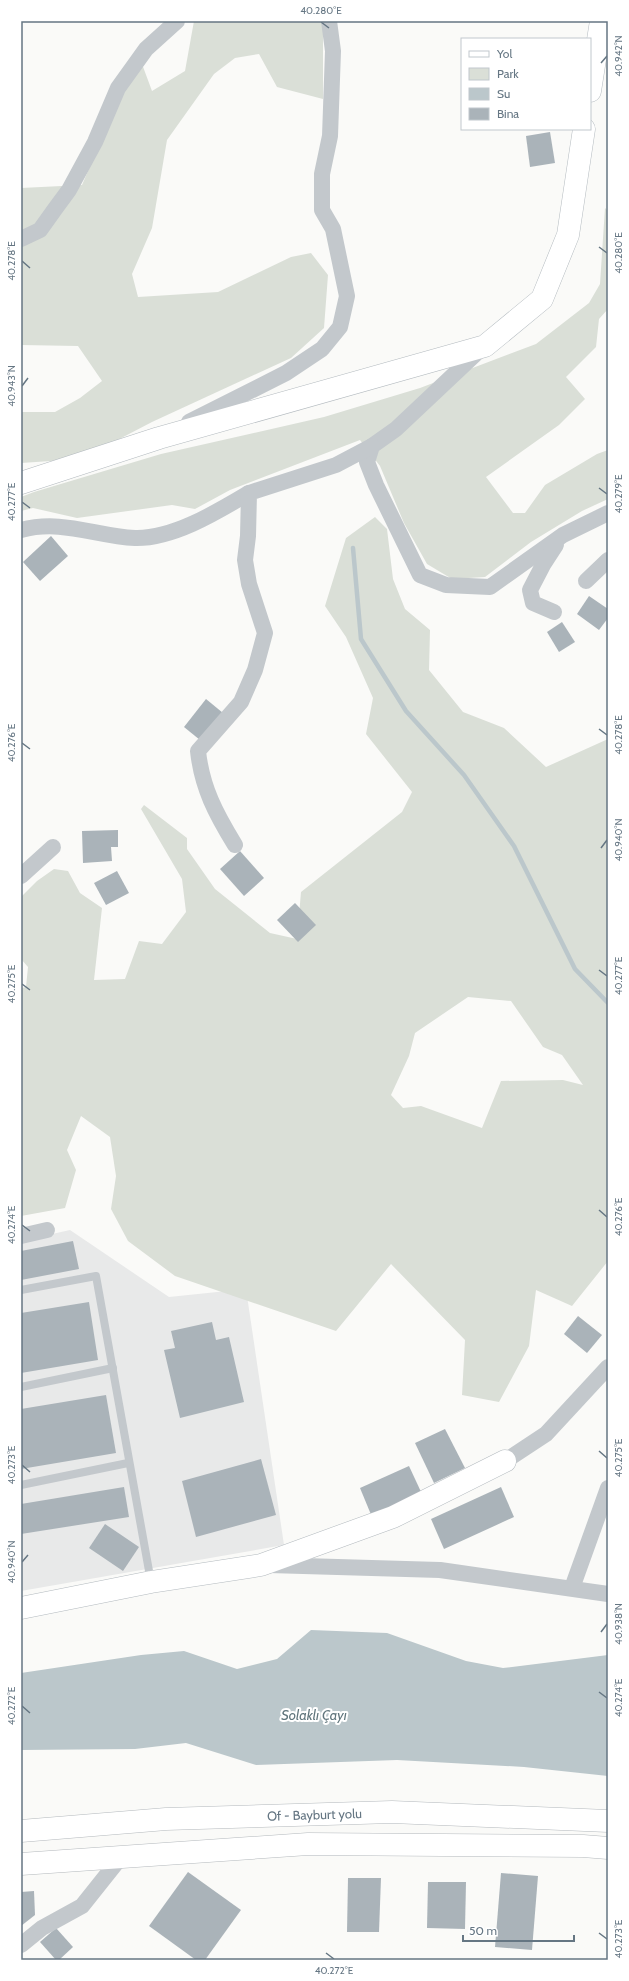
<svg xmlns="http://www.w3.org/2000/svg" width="629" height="1981" font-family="Cabin,sans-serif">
	<rect width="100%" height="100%" fill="#fafaf8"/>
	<polygon fill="#e8e9e9" points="70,1230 169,1297 246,1289 284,1545 21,1591 21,1241"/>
	<g fill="#dadfd7" fill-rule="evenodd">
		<polygon points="194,21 323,21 323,99 277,87 259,54 235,58 214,74 167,140 152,228 132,274 138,297 218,292 291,257 311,253 328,275 324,328 291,358 152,422 81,459 21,463 21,412 55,412 80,398 102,381 78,346 21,345 21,188 82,185 120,96 142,64 152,91 185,71"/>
		<polygon points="605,208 608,211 608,309 599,319 596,347 566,377 585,399 559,425 486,477 513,513 525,513 545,485 597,454 608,450 608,499 582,511 531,542 485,577 452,579 427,564 404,523 380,466 360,440 230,490 195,509 172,505 77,518 33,508 21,511 21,497 34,492 161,454 324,417 420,388 536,344 589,303 600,284"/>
		<path d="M375,517L387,529L393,579L405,609L430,630L429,670L463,712L504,728L546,767L608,739V1261L572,1306L536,1290L529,1346L499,1402L462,1395L465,1340L391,1264L336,1331L175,1276L128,1241L111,1209L116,1176L110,1137L81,1116L67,1150L76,1170L65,1208L21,1216V988L26,987L28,967L21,959V897L37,881L54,869L68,871L80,893L102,908L94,980L125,979L139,941L162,944L186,912L182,879L141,809L144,805L187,838V849L215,889L270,933L297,939L301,892L402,812L412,792L366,734L373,698L346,637L325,606L346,538ZM468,997L511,1001L543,1047L562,1055L583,1085L563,1080L501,1081L482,1128L421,1106L403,1108L391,1095L409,1056L415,1033Z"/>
	</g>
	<polygon fill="#bbc7cb" points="311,1630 387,1633 466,1661 503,1668 608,1655 608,1776 524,1767 397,1760 256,1765 186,1743 135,1749 21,1750 21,1673 141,1655 184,1651 237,1669 277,1659"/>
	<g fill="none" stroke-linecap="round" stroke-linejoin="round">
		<polyline stroke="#bbc7cb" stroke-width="4.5" points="353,548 361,639 406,711 464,775 514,846 575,969 608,1003"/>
	</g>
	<g fill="#aab3b9">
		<polygon points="550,132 555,163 530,167 526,136"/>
		<polygon points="51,536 68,556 40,581 23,562"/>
		<polygon points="589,596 608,609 608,618 599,630 577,614"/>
		<polygon points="562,622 575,642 559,652 547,632"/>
		<polygon points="206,699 223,713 200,740 184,727"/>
		<polygon points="118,830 118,847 111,847 112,861 83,863 82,831"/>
		<polygon points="240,851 264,878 244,896 220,869"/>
		<polygon points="117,871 129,893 106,905 94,883"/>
		<polygon points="295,903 316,925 298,942 277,920"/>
		<polygon points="73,1241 79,1269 21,1280 21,1251"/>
		<polygon points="89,1302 98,1360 21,1373 21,1313"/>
		<polygon points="578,1316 602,1335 587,1353 564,1334"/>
		<polygon points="212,1322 216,1340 229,1337 244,1402 180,1418 164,1350 175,1348 171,1331"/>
		<polygon points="106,1395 116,1453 21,1469 21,1409"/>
		<polygon points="445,1429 465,1468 434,1483 415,1443"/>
		<polygon points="261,1459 276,1515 196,1537 182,1481"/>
		<polygon points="409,1466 422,1494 372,1517 360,1488"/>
		<polygon points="124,1487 129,1517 21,1534 21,1504"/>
		<polygon points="501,1487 514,1517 444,1549 431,1519"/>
		<polygon points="105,1524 139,1547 123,1571 89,1548"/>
		<polygon points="188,1872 241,1910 205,1960 196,1960 149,1926"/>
		<polygon points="501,1873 538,1876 532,1950 495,1947"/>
		<polygon points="348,1878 381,1878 379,1932 347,1932"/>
		<polygon points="428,1882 466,1882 465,1929 427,1928"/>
		<polygon points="34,1891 35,1915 21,1926 21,1892"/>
		<polygon points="56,1928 73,1947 59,1960 56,1960 40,1942"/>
	</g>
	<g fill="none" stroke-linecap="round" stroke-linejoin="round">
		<g stroke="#b3babf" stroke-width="23">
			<g id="secondary">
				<polyline points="590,91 601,21"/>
				<polyline points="21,483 159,438 485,346 542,299 568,235 584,129"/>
				<polyline points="21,1608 151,1582 261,1565 393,1517 505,1461"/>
			</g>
		</g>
		<g stroke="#b4b9bd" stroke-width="23">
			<g id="highway">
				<path id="s1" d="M21,1831L166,1819L392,1812L608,1821"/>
				<polyline points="21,1864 308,1844 583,1846 608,1848"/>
			</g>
		</g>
		<g stroke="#c3c8cc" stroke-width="8">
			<polyline points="21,1290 96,1276 151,1582"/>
			<polyline points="21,1387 113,1368"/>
			<polyline points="21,1485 128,1463"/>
		</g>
		<g stroke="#c3c8cc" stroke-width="16">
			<polyline points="21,239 40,230 55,209 69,190 95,142 118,88 146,49 177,21"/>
			<polyline points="482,348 396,429 372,446 367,462 376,485 420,575 446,585 490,587 563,535 608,513"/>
			<polyline points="189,422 286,373 322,349 340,327 347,296 333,229 322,210 322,174 330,136 333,51 329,21"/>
			<path d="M21,530C62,519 95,536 135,538C173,539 217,512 249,493"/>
			<polyline points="586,581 608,560"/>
			<polyline points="554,612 533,603 530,590 543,565 556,545"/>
			<path d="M235,845C216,814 202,788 198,751L241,702L255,670L265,633L249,584L245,560L248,536L249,493L336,465L372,446"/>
			<polyline points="21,876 53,847"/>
			<polyline points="21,1236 47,1230"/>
			<polyline points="505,1461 546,1434 608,1367"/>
			<polyline points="269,1565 440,1570 608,1594"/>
			<polyline points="572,1588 608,1488"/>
			<polyline points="21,1945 42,1928 82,1906 121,1857"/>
		</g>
		<use href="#secondary" stroke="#fff" stroke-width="22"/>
		<use href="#highway" stroke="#fff" stroke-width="22"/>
	</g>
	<path fill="none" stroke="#657683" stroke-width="1.5" d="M321,22L329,28M601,63L607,56M599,247L607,253M22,261L30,268M22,386L28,378M599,488L607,494M22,502L30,508M599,729L607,735M22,743L30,749M601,848L607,840M599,970L607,976M22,984L30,990M599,1210L607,1217M22,1225L30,1231M599,1451L607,1458M22,1465L30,1472M22,1562L28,1555M601,1632L607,1624M599,1692L607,1698M22,1706L30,1713M599,1933L607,1939M326,1953L334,1959"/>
	<g text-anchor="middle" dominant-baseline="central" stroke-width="4" stroke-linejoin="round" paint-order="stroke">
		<g font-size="13" fill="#657683" stroke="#fff">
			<text stroke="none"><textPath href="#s1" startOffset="294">Of - Bayburt yolu</textPath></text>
		</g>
		<g font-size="14" font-style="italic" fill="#60757c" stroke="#fff">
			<text x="314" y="1715">Solaklı Çayı</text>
		</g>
	</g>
	<rect width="629" height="1981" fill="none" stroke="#ffffff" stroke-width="44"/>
	<rect x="461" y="38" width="130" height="92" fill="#ffffff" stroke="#c1c8cd"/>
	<rect x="469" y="51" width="20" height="6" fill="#ffffff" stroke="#c1c8cd"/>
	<text x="497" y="58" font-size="12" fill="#657683">Yol</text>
	<rect x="469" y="68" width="20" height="12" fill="#dadfd7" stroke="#c1c8cd"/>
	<text x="497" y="78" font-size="12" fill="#657683">Park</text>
	<rect x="469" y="88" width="20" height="12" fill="#bbc7cb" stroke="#c1c8cd"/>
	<text x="497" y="98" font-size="12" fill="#657683">Su</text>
	<rect x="469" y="108" width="20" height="12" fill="#aab3b9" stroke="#c1c8cd"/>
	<text x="497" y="118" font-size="12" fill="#657683">Bina</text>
	<path d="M463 1935v6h111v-6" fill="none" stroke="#657683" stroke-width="2"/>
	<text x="469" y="1935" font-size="12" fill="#657683" stroke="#ffffff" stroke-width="3" paint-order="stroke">50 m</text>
	<rect x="22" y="22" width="585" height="1937" fill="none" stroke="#657683" stroke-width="1.5"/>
	<g font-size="10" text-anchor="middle" fill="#657683">
		<text x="321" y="14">40.280°E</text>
		<text transform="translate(618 56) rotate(-90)" y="4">40.942°N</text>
		<text transform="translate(618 253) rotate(-90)" y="4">40.280°E</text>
		<text transform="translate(11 261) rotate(-90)" y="4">40.278°E</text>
		<text transform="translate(11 386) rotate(-90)" y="4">40.943°N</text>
		<text transform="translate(618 494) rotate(-90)" y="4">40.279°E</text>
		<text transform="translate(11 502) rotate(-90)" y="4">40.277°E</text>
		<text transform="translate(618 735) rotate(-90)" y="4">40.278°E</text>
		<text transform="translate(11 743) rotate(-90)" y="4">40.276°E</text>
		<text transform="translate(618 840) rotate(-90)" y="4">40.940°N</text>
		<text transform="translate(618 976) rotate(-90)" y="4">40.277°E</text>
		<text transform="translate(11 984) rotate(-90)" y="4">40.275°E</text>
		<text transform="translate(618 1217) rotate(-90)" y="4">40.276°E</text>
		<text transform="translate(11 1225) rotate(-90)" y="4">40.274°E</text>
		<text transform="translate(618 1458) rotate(-90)" y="4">40.275°E</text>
		<text transform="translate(11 1465) rotate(-90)" y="4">40.273°E</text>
		<text transform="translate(11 1562) rotate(-90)" y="4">40.940°N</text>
		<text transform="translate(618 1624) rotate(-90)" y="4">40.938°N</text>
		<text transform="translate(618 1698) rotate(-90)" y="4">40.274°E</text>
		<text transform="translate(11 1706) rotate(-90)" y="4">40.272°E</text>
		<text transform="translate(618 1939) rotate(-90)" y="4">40.273°E</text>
		<text x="334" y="1974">40.272°E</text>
	</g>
</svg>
